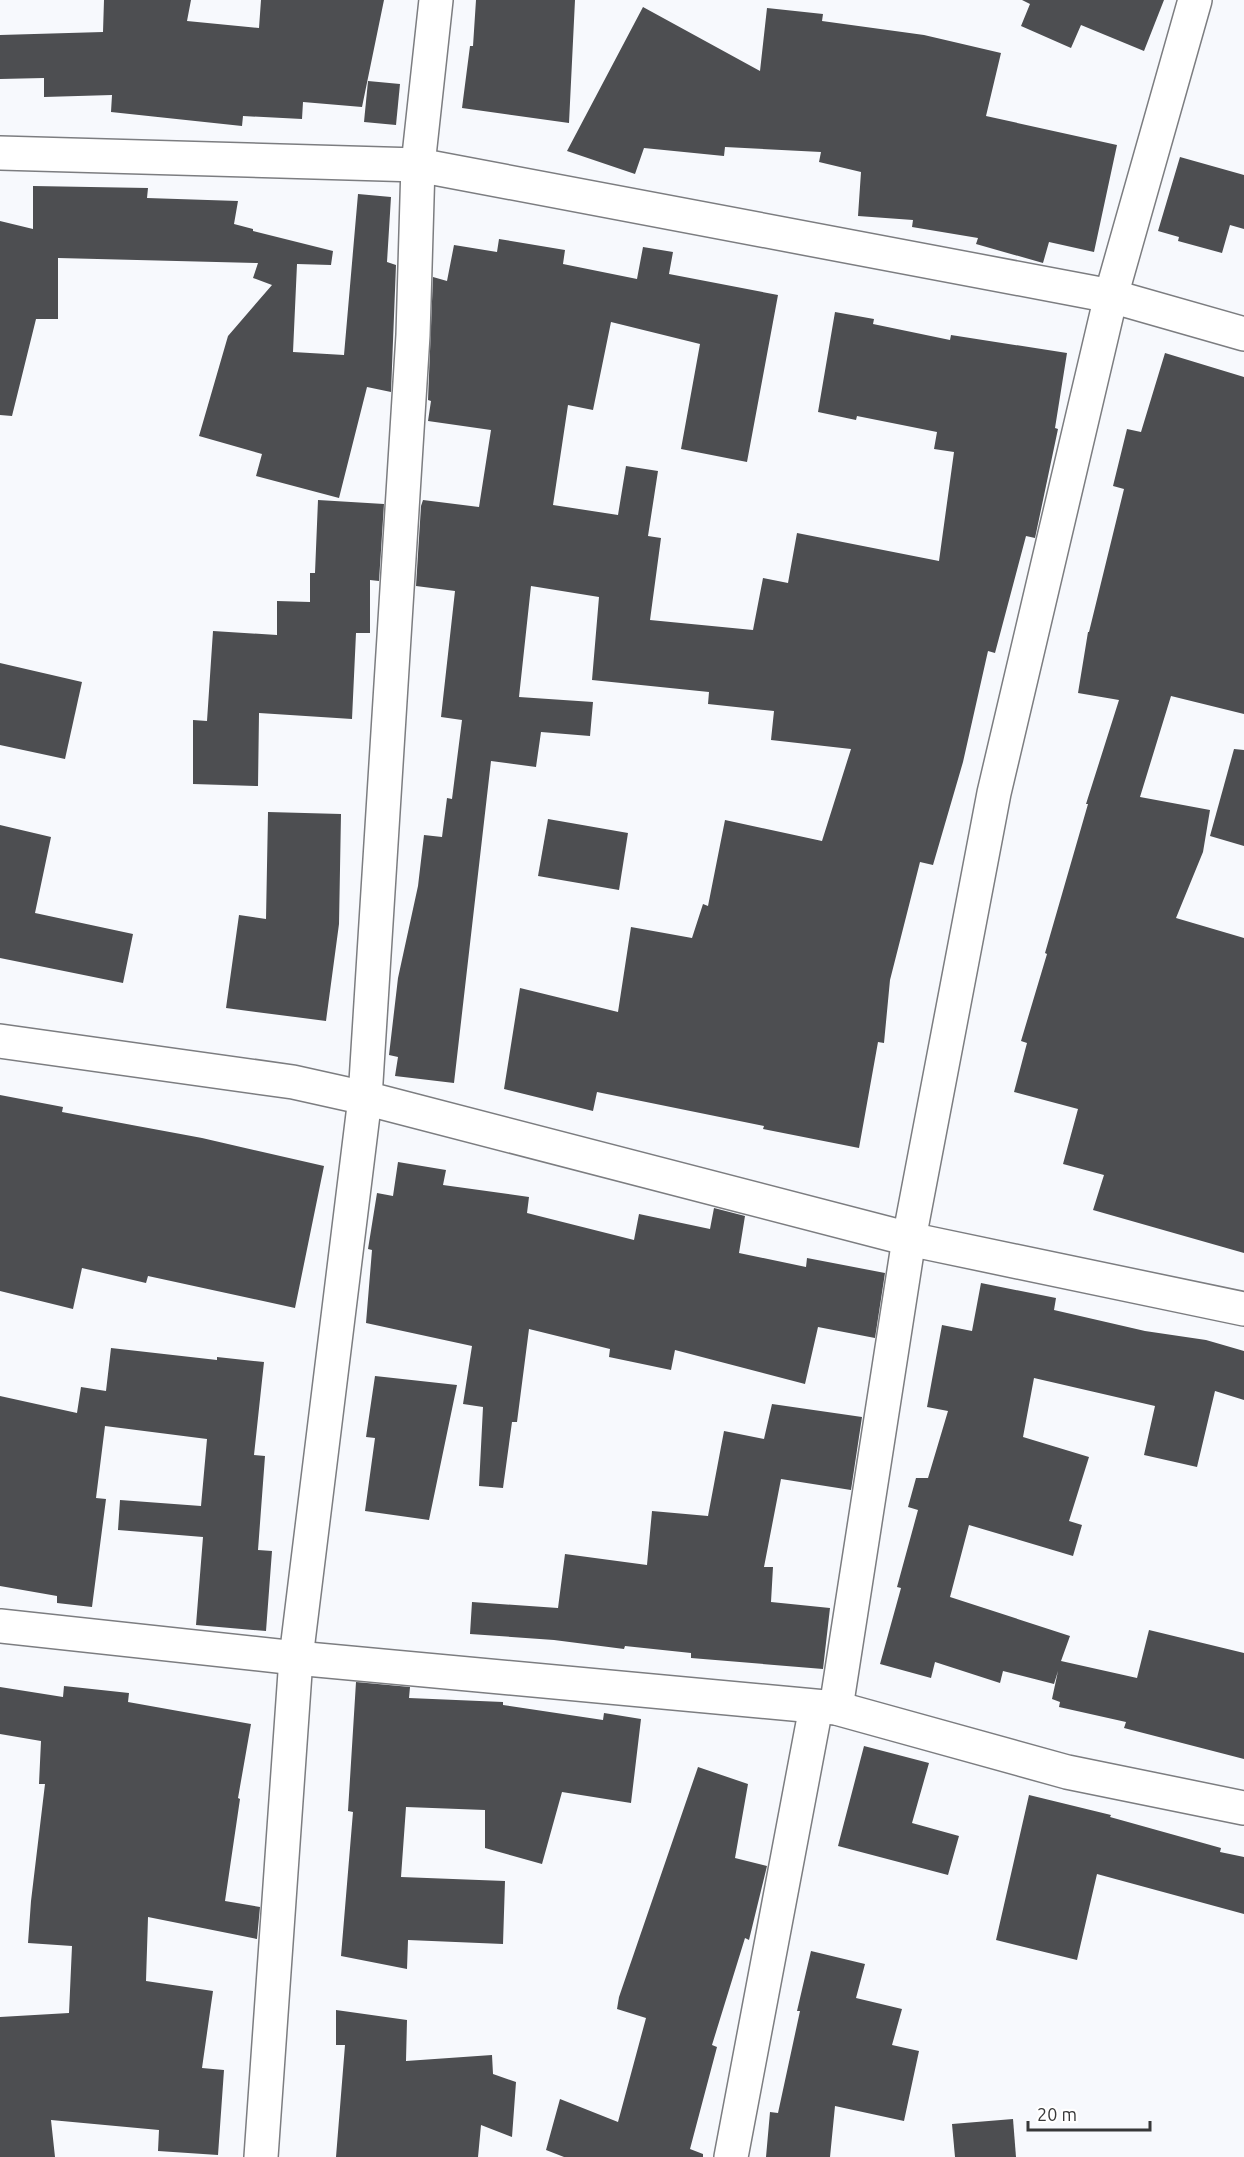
<svg xmlns="http://www.w3.org/2000/svg" width="1244" height="2157" font-family="Ubuntu,sans-serif">
	<rect width="100%" height="100%" fill="#f7f9fd"/>
	<g fill="#4d4e51">
		<polygon points="104,0 191,0 187,21 259,28 261,0 384,0 362,107 303,102 302,119 243,116 242,126 111,112 112,95 44,97 44,78 0,79 0,35 103,32"/>
		<polygon points="476,0 575,0 569,123 462,108 470,46 473,46"/>
		<polygon points="1022,0 1164,0 1144,51 1081,25 1071,48 1021,26 1030,4"/>
		<polygon points="643,7 760,71 767,8 823,14 822,21 924,35 1001,53 986,116 1117,145 1094,252 1049,242 1043,263 976,244 978,238 912,227 913,220 858,216 861,172 819,162 821,152 725,147 724,156 644,148 635,174 567,151"/>
		<polygon points="368,81 400,84 396,125 364,122"/>
		<polygon points="1180,157 1244,175 1244,229 1230,225 1222,253 1178,241 1179,237 1158,231"/>
		<polygon points="33,186 148,188 147,198 238,201 234,224 253,229 253,231 333,251 331,265 297,264 293,352 344,355 358,194 391,197 387,262 396,265 391,392 367,387 339,498 256,476 262,454 199,436 228,336 272,285 253,278 258,263 58,258 58,319 36,319 12,416 0,415 0,221 33,229"/>
		<polygon points="499,239 565,250 563,264 637,279 643,247 673,252 669,274 778,295 747,462 681,449 700,344 611,322 593,410 568,405 553,505 618,515 626,466 658,471 648,536 661,538 650,620 753,630 763,578 788,583 797,533 939,561 954,452 934,449 937,432 857,416 856,420 818,412 835,312 874,319 873,324 950,340 951,335 1067,353 1055,428 1058,429 1035,538 1026,536 995,653 988,651 963,762 933,865 920,862 890,980 884,1043 878,1042 859,1148 763,1129 764,1126 597,1092 593,1111 504,1089 520,988 618,1012 631,927 692,938 703,904 708,906 725,820 822,841 851,749 771,740 774,711 708,704 709,692 592,680 599,597 531,586 519,697 593,702 590,736 541,732 536,767 491,761 454,1083 395,1076 398,1057 389,1055 398,978 418,886 424,835 442,837 447,798 452,799 462,720 441,717 455,591 416,586 421,506 423,500 479,507 491,430 428,421 431,401 428,400 433,277 447,281 454,245 497,252"/>
		<polygon points="1165,353 1244,377 1244,714 1171,696 1140,797 1210,810 1203,852 1176,918 1244,938 1244,1253 1093,1210 1104,1175 1063,1164 1078,1109 1014,1092 1027,1043 1021,1041 1047,954 1045,953 1088,804 1086,804 1119,700 1078,693 1088,632 1089,632 1124,489 1113,486 1127,429 1141,432"/>
		<polygon points="318,500 384,504 379,581 370,580 370,633 356,633 352,719 259,713 258,786 193,784 193,720 207,721 213,631 277,635 277,601 310,602 310,573 315,573"/>
		<polygon points="0,663 82,682 65,759 0,745"/>
		<polygon points="1234,749 1244,750 1244,846 1210,836"/>
		<polygon points="268,812 341,814 339,924 326,1021 226,1008 239,915 266,919"/>
		<polygon points="548,819 628,833 619,890 538,876"/>
		<polygon points="0,825 51,837 35,913 133,934 123,983 0,958"/>
		<polygon points="0,1095 63,1107 62,1112 202,1138 324,1166 295,1308 148,1276 146,1283 82,1268 73,1309 0,1291"/>
		<polygon points="398,1162 446,1170 443,1185 529,1197 527,1213 634,1240 639,1214 710,1229 714,1208 745,1216 739,1253 806,1267 807,1258 885,1273 875,1338 818,1327 805,1384 675,1350 671,1370 609,1357 610,1349 529,1329 517,1422 512,1422 503,1488 479,1486 483,1407 463,1404 472,1346 366,1323 372,1250 368,1249 377,1193 393,1196"/>
		<polygon points="981,1283 1056,1298 1054,1310 1145,1331 1206,1340 1244,1351 1244,1400 1215,1391 1197,1467 1144,1455 1155,1406 1034,1378 1023,1437 1089,1457 1069,1521 1082,1525 1073,1556 969,1525 950,1597 1070,1636 1061,1661 1137,1678 1149,1630 1244,1653 1244,1759 1124,1728 1126,1722 1059,1707 1060,1702 1052,1699 1058,1671 1054,1684 1003,1671 1000,1683 935,1662 931,1678 880,1664 901,1588 897,1587 918,1510 908,1507 916,1478 928,1478 948,1411 927,1407 942,1325 972,1331"/>
		<polygon points="111,1348 217,1360 217,1357 264,1362 254,1455 265,1456 258,1550 272,1551 266,1631 196,1625 203,1537 118,1530 120,1500 201,1506 207,1439 105,1426 96,1498 106,1499 92,1607 57,1603 57,1596 0,1586 0,1396 77,1413 81,1387 106,1391"/>
		<polygon points="375,1376 457,1385 429,1520 365,1511 375,1438 366,1437"/>
		<polygon points="772,1404 862,1417 851,1490 781,1479 764,1567 773,1567 771,1602 830,1608 823,1669 691,1658 691,1653 625,1646 624,1649 554,1640 470,1634 472,1602 558,1608 565,1554 647,1565 652,1511 708,1516 724,1431 764,1439"/>
		<polygon points="356,1682 410,1687 409,1698 503,1702 503,1705 603,1720 604,1713 641,1719 631,1803 562,1792 542,1864 485,1848 485,1810 406,1807 401,1877 505,1881 503,1944 408,1940 407,1969 341,1956 353,1812 348,1811"/>
		<polygon points="64,1686 129,1693 128,1702 251,1724 238,1798 240,1799 225,1901 260,1907 257,1939 148,1917 146,1981 213,1991 202,2068 224,2070 218,2155 158,2151 159,2130 51,2120 55,2157 0,2157 0,2017 69,2013 72,1946 28,1943 31,1901 45,1784 39,1784 41,1741 0,1734 0,1687 63,1697"/>
		<polygon points="864,1746 929,1763 912,1823 959,1836 948,1875 838,1846"/>
		<polygon points="698,1767 748,1784 735,1858 767,1866 749,1940 745,1938 712,2045 717,2047 690,2149 703,2154 703,2157 564,2157 546,2150 560,2099 618,2122 646,2018 617,2009 619,1997"/>
		<polygon points="1029,1795 1111,1815 1110,1817 1221,1848 1220,1852 1244,1857 1244,1914 1097,1874 1077,1960 996,1940"/>
		<polygon points="811,1951 865,1964 856,1998 902,2009 892,2045 919,2051 904,2121 835,2106 830,2157 766,2157 770,2112 778,2113 800,2011 797,2011"/>
		<polygon points="336,2010 407,2020 406,2061 492,2055 493,2074 516,2082 512,2137 481,2125 478,2157 336,2157 345,2045 336,2045"/>
		<polygon points="1013,2119 1016,2157 955,2157 952,2124"/>
	</g>
	<g fill="none" stroke-linecap="round" stroke-linejoin="round">
		<g stroke="#7c7d80" stroke-width="36">
			<g id="minor">
				<polyline points="0,153 418,165 1111,296 1244,334"/>
				<polyline points="0,1041 293,1082 365,1098 909,1239 1244,1309"/>
				<polyline points="0,1626 296,1658 836,1708 1067,1772 1244,1808"/>
				<polyline points="836,1708 909,1239 994,793 1111,296 1195,0"/>
				<polyline points="261,2157 296,1658 365,1098 413,335 418,165 436,0"/>
				<polyline points="731,2157 816,1707"/>
			</g>
		</g>
		<use href="#minor" stroke="#fff" stroke-width="33"/>
	</g>
	<path d="M1028 2121v9h122v-9" fill="none" stroke="#373839" stroke-width="3"/>
	<text x="1037" y="2121" font-size="18" fill="#373839" stroke="#ffffff" stroke-width="4.5" paint-order="stroke">20 m</text>
</svg>
